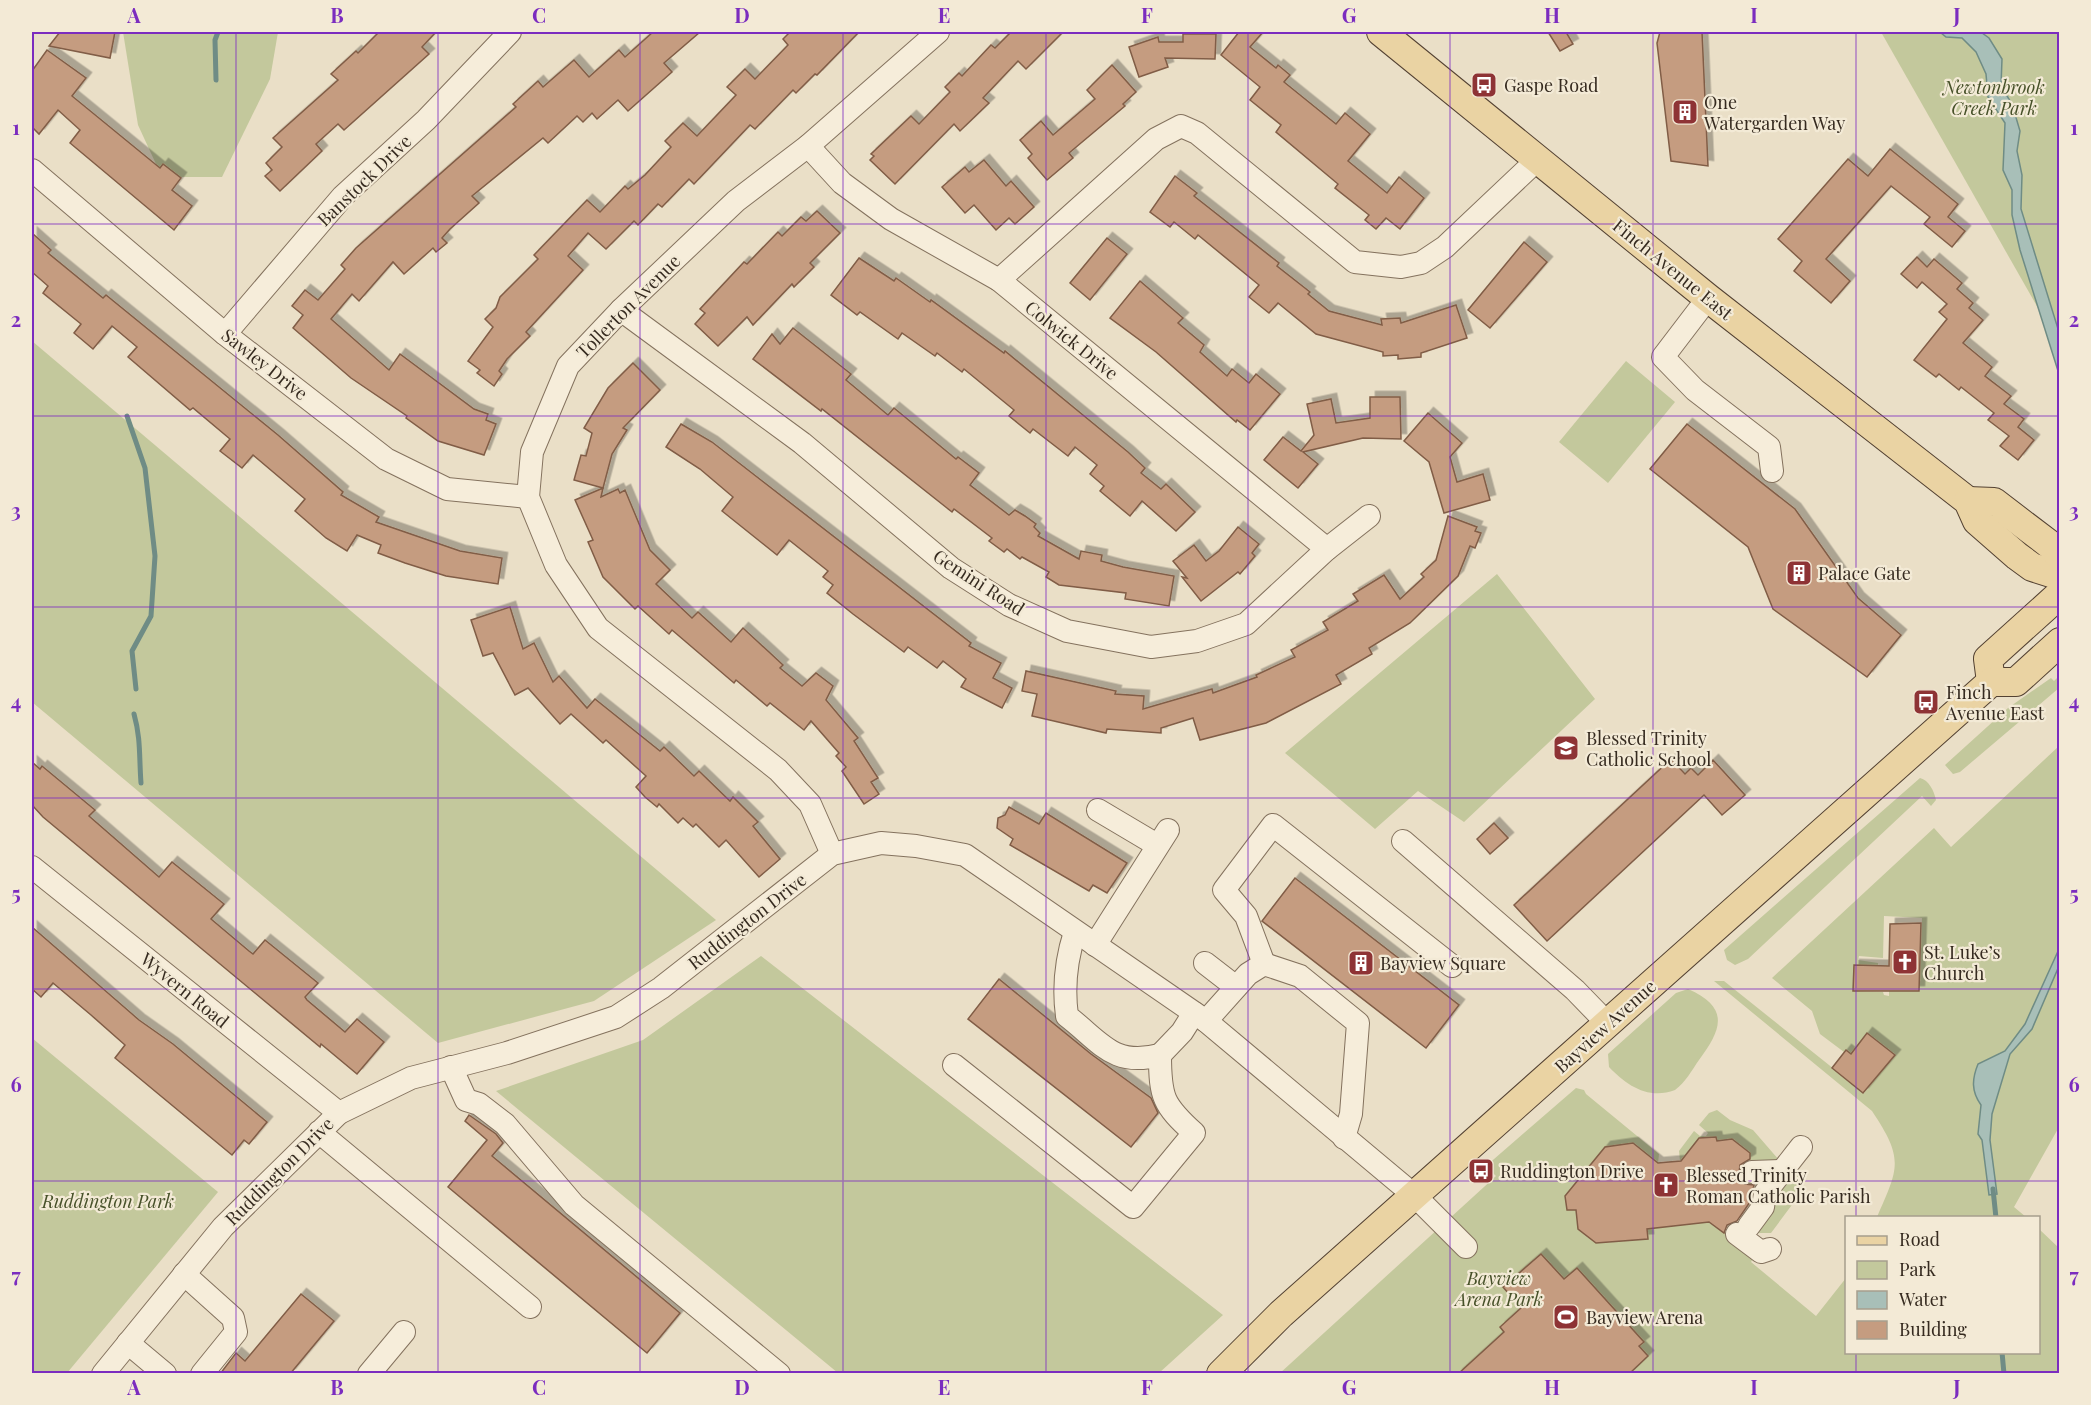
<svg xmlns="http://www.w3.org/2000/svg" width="2091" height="1405" font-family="'Playfair Display',serif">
	<defs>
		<filter id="shadow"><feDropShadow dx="5.5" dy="-5.5" stdDeviation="0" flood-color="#0004"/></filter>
	</defs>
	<rect width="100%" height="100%" fill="#eadfc7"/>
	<g fill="#c3c89c" fill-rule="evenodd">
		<polygon points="123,32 278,32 270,79 222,177 162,177 138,125"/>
		<polygon points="1881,32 2059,32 2059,345"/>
		<polygon points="32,341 716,920 594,1001 438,1043 32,702"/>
		<polygon points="1626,361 1675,402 1608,483 1559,442"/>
		<polygon points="1497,574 1595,699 1464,822 1418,791 1375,829 1285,753"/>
		<polygon points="2059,671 2059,688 1960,772 1953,774 1945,765 2008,708 2051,678 2054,681 2059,676 2057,673"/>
		<path d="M2059,746V1127L2014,1207L2026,1217H1877C1899,1167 1904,1159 1872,1111L1714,981H1724L1864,1093L1894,1055H1852L1846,1050L1844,1052L1820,1034L1812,1011L1772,978L1934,828L1951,847ZM1884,916L1922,918L1919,991H1889V996L1884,995L1883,992L1853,991L1854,965L1878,966V963L1858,960L1859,956L1883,958Z"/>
		<path d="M1920,778C1929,780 1934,791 1936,800L1931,806L1922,796L1748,959L1735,965L1727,960L1724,950Z"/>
		<polygon points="761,956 1223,1315 1159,1373 838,1373 496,1091 643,1040"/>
		<path d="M1688,989C1731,1008 1721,1030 1699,1060C1692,1070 1685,1083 1675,1090C1649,1100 1627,1086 1609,1067L1608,1054L1676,993Z"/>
		<polygon points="32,1038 218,1192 67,1373 32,1373"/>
		<polygon points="1576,1088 1584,1090 1586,1094 1659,1154 1658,1163 1633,1143 1605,1147 1565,1196 1567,1210 1576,1210 1578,1229 1601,1243 1648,1239 1647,1229 1712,1221 1754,1257 1751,1262 1816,1316 1846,1278 1846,1352 2038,1352 2039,1229 2059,1248 2059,1373 1279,1374 1496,1176 1486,1166"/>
		<polygon points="1717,1110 1730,1120 1753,1130 1779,1160 1751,1168 1750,1153 1732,1139 1717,1141 1716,1137 1699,1138 1680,1161 1679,1151 1694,1131 1700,1136 1706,1136 1708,1133 1699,1125 1709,1113"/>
		<polygon points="1794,1171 1803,1181 1803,1190 1771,1233 1758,1233 1771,1214 1773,1199"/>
	</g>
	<g fill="#a8bfb8" stroke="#6f8c85" stroke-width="1.5">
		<polygon points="1940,32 1982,33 1989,38 2002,59 2001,86 2012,104 2020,131 2017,151 2022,175 2021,209 2059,332 2059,374 2020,250 2012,215 2012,190 2003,170 2005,123 1988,97 1986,74 1976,52 1962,38 1946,37"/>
		<path d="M2059,949V966L2032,1029L2010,1054L1992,1114L1990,1140L1997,1194L1989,1195L1982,1140L1978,1134L1981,1105C1971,1091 1972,1079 1978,1064L2005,1051L2025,1024Z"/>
	</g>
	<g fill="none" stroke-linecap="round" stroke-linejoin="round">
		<g stroke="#6f8c85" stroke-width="5">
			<polyline points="216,80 215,40 218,32"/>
			<polyline points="127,416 145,468 155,556 151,616 132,651 136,689"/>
			<path d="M134,714C141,739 139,757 141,783"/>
			<polyline points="1993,1189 1996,1218"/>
			<polyline points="2002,1352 2004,1374"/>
		</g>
	</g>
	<g fill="#c59c80" stroke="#815d46" stroke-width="1.5" filter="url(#shadow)">
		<polygon points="60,32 115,32 110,58 49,46"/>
		<polygon points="379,32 436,32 422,47 429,54 344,130 338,124 316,144 322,151 280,191 265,176 272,170 266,163 282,147 273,138 338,80 331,74 356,51 358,53"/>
		<polygon points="653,32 700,32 664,63 672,72 628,111 618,100 597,119 592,113 583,122 577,116 548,143 543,138 472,196 479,203 450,229 442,238 447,243 436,252 433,248 404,274 393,262 359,301 352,294 331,319 389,370 400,354 474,409 488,414 486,420 496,424 484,455 438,441 406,418 407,416 351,378 293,328 303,315 292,306 305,290 318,300 345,269 341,265 356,248 516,107 513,104 538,81 543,87 574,60 589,77 619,50 625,57"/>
		<polygon points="790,32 859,32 817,75 815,74 796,93 793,90 755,129 750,125 694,184 689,179 662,207 658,204 638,225 634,221 606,249 588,233 568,256 583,270 526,332 530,336 507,359 499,371 502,374 494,386 477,373 480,370 468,361 493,327 485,319 496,308 500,297 538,259 534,255 587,200 600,212 625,186 628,189 645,175 671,147 665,141 683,123 697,136 736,95 727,87 745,69 755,79 788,45 783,39"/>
		<polygon points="1011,32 1063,32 1026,69 1018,61 983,98 989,103 960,131 954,124 895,184 870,160 874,156 871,154 911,116 919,124 950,92 945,87 959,73 962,76 991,45 995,48"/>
		<polygon points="1239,32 1263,32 1250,47 1276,68 1278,65 1290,75 1284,82 1336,124 1345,113 1370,134 1348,161 1387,193 1399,177 1424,198 1400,229 1386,218 1376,229 1365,220 1369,215 1335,188 1338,184 1276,132 1281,125 1250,100 1260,87 1221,55"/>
		<polygon points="1548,32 1566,32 1573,44 1560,51"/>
		<polygon points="1660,32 1702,32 1708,166 1671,161 1657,43"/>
		<polygon points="1183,34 1216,34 1215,59 1165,58 1168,67 1139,77 1129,47 1158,37 1159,42 1183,42"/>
		<polygon points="47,50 86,78 72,96 160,168 163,164 181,178 172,190 192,206 174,230 70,143 80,130 58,110 39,134 32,127 32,71"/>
		<polygon points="1112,65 1136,92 1123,104 1125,106 1069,153 1073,158 1047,180 1028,158 1032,154 1020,140 1041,121 1053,135 1095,99 1087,90"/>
		<polygon points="1890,149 1958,204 1948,217 1965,231 1952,247 1924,224 1930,217 1891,186 1826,259 1850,281 1831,303 1794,271 1802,261 1778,239 1848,159 1868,176"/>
		<polygon points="984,160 1006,186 1011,181 1034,207 1015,224 1009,218 996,230 974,205 965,213 942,187 965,167 969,172"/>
		<polygon points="1175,176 1197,193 1194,196 1279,263 1277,266 1310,292 1308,294 1329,311 1382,325 1381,319 1400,318 1401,323 1456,305 1467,338 1421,353 1421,357 1398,359 1398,355 1383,356 1383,352 1316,334 1278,303 1269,313 1249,297 1259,285 1198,235 1195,239 1174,222 1170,227 1150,212"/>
		<polygon points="817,211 840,233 810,263 814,267 794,287 792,284 753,325 747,317 718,346 695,324 705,313 700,309 744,262 747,264 778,232 782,236 801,217 806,221"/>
		<polygon points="32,233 51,250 48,253 103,298 106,295 278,435 343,492 341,495 379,517 376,522 460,551 502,558 498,584 446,576 405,563 378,553 381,545 357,535 347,551 326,538 295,511 305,499 253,455 242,468 220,451 230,439 193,408 190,410 128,357 137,347 112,326 93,349 74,333 81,324 43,293 48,286 32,272"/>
		<polygon points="1107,238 1127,254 1090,300 1070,283"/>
		<polygon points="1524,242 1547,262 1490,328 1468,310"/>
		<polygon points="1917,257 1927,267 1934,259 1962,283 1957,289 1973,303 1969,308 1983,320 1963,343 1992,367 1985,376 2011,396 2004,404 2024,419 2018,427 2034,440 2018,460 2000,446 2009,436 1988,420 1994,413 1961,387 1959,390 1939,374 1936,377 1914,360 1947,319 1939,312 1947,304 1922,282 1917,288 1901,274"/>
		<polygon points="859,258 894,281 896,278 930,302 931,300 1004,353 1005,351 1128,452 1145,468 1141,473 1161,489 1166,484 1195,512 1176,531 1142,501 1130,516 1100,491 1104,486 1090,474 1097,465 1075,447 1068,456 1033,429 1030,433 1009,416 1014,410 964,369 962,372 937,353 935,356 902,333 898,339 860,312 857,315 831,295"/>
		<polygon points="1140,281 1183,318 1178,323 1204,345 1200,352 1227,376 1232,369 1249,383 1256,374 1280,394 1250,430 1237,420 1236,422 1156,352 1110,318"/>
		<polygon points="793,328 851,374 846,380 888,415 894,408 956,459 958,457 979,473 970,485 1009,515 1015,510 1025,516 1036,524 1034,527 1040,533 1038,536 1079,559 1081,551 1102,555 1101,561 1123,567 1174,576 1169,606 1125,599 1126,593 1059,585 1046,577 1049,572 1022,557 1020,559 1007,549 1004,552 989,541 992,538 954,509 952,512 822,409 821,411 753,359 772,334 780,344"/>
		<polygon points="633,363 660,390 623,428 627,430 612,454 603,488 574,480 581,455 586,456 592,433 584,428 608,388"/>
		<polygon points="1370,397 1400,397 1401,439 1363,438 1303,452 1318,464 1298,488 1264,460 1283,437 1301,451 1314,435 1307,404 1331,399 1336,423 1370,418"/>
		<polygon points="1428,413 1462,443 1450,457 1457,482 1483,474 1490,500 1444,513 1429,462 1404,441"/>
		<polygon points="681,424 712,442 971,643 969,646 1001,663 993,678 1012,688 1002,708 961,687 966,679 943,661 937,668 908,647 904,652 853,614 827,593 833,585 823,577 828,571 789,540 777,555 722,511 733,497 700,469 666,447"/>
		<polygon points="1687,424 1795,509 1858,598 1901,635 1867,677 1773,609 1748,547 1650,469"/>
		<polygon points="603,488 601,497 618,489 620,493 625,490 650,550 670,570 656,584 692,618 698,612 731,642 743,628 783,665 780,668 802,686 816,673 833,686 826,700 858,738 854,741 878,778 871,782 879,794 864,804 842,771 846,767 836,756 839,753 811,721 804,730 770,703 767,706 736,680 734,683 672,630 669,634 638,606 635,609 603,577 588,542 593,540 575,500"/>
		<polygon points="1448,516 1477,527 1475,531 1481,533 1475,548 1470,546 1458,576 1410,623 1369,648 1372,654 1336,675 1341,684 1266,723 1200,740 1193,718 1161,728 1161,733 1107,729 1106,733 1032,716 1037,694 1022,691 1026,671 1116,691 1115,694 1144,696 1143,709 1212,689 1213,693 1257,677 1256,675 1295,657 1291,650 1328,630 1323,622 1358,601 1353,594 1384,575 1400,599 1424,577 1421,574 1436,560"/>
		<polygon points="1238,527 1259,544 1252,553 1255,556 1240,574 1238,572 1201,601 1182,577 1187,578 1173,561 1194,545 1206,561 1219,551"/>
		<polygon points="510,607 523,649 534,643 553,682 559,676 587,708 595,699 660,751 664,747 694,776 699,771 730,801 733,797 758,822 753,826 780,859 759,877 726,840 719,847 696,824 693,827 683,818 678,823 659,804 657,807 645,797 636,787 646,776 606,740 603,743 571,714 560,724 528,688 515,695 493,653 483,656 471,620"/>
		<polygon points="1671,759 1685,774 1691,768 1698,775 1713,760 1745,795 1722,815 1704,795 1547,941 1514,905"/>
		<polygon points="32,762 40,769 42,766 95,810 89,816 159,877 172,862 224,904 211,919 249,951 253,954 265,940 318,983 305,997 307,1000 345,1032 357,1019 384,1042 357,1074 321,1044 320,1047 43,817 32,805"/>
		<polygon points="1009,807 1039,824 1046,813 1127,863 1107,893 1093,885 1089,891 1010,845 1013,839 997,828 998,818 1005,815"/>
		<polygon points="1494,823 1508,838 1490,854 1477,839"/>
		<polygon points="1295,878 1459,1005 1426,1048 1262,921"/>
		<polygon points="1921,923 1919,991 1853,991 1854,965 1889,966 1890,924"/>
		<polygon points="32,927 139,1020 173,1044 267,1122 249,1144 244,1140 232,1155 115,1058 125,1045 91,1015 53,983 41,997 32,989"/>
		<polygon points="999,979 1091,1054 1151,1098 1158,1113 1131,1147 968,1019"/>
		<polygon points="1867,1033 1895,1055 1863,1093 1832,1068 1846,1050 1851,1054"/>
		<polygon points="469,1115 496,1134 503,1143 492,1156 680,1313 647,1353 448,1187 487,1140 465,1121"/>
		<polygon points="1716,1137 1717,1141 1732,1139 1750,1153 1750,1159 1740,1165 1739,1173 1745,1184 1754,1185 1750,1202 1737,1221 1727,1225 1724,1233 1709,1222 1647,1229 1648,1239 1596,1243 1578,1229 1576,1210 1567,1210 1565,1196 1605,1147 1633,1143 1658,1163 1669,1162 1681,1161 1699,1138"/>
		<polygon points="1541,1254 1564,1279 1577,1268 1644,1342 1639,1346 1648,1356 1629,1374 1458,1374 1504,1332 1500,1327 1521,1308 1503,1287"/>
		<polygon points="301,1294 334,1321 290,1374 220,1374 236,1353 245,1361"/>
	</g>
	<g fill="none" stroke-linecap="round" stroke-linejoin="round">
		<g stroke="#84725e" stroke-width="24">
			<g id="minor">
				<polyline points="808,146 842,183 891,219 999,280 1327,549"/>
				<polyline points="32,170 225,334 386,459 447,489 528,497"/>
				<polyline points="999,280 1156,139 1181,126 1197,133 1355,262 1401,267 1421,263 1445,247 1537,160"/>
				<polyline points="1708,298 1663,357 1695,390 1769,447 1772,471"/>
				<polyline points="621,310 802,443 951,568 1009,605 1067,631 1151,647 1197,641 1246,624 1327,549 1369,516"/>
				<polyline points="225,334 343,196 426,120 510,32"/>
				<polyline points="1098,810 1157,845"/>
				<polyline points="1403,841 1575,990 1607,1023"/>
				<polyline points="832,854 810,804 778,770 598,628 556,565 528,497 532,452 568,366 621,310 736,201 808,146 938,32"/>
				<polyline points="32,867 339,1113"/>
				<polyline points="1095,945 1168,830"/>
				<polyline points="1205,963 1236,987"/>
				<polyline points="1264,964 1246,916 1224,890 1273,825 1452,966"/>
				<polyline points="1206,1021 1248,974 1264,964 1300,976 1358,1023 1351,1114 1344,1138"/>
				<polyline points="1160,1055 1182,1032 1194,1013"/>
				<path d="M954,1065L1133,1207L1194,1133C1163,1105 1160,1097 1160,1055C1113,1067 1102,1043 1067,1016C1063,987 1066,960 1075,932"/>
				<polyline points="451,1067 466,1100 479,1104 505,1124 574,1205 779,1374"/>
				<polyline points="319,1132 530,1307"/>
				<polyline points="1752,1172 1782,1171"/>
				<polyline points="1749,1226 1763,1207 1765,1193 1801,1147"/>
				<polyline points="1737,1234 1761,1252 1770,1249"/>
				<polyline points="184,1274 233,1318 236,1332 202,1374"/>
				<polyline points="128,1343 165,1374"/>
				<polyline points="103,1374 223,1227 339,1113 411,1078 507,1053 616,1017 661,988 832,854 881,843 916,846 965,855 1206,1021 1415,1196 1466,1247"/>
				<polyline points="369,1374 404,1332"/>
			</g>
		</g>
		<g stroke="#534132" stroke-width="30">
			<g id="major">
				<polyline points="1381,32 1708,298 1968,501 1977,521 2017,556 2032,567 2060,576"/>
				<polyline points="1968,501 1994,502 2053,547 2060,557"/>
				<polyline points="1991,682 1988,659 2060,594"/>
				<polyline points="1221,1374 1281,1314 1991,682 2016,682 2060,642"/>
			</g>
		</g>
		<use href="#minor" stroke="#f6edda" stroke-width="22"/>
		<use href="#major" stroke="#ead3a3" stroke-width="28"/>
	</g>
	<path fill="none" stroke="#7b2cbf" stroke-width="1.5" stroke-opacity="0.55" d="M236,32V1374M438,32V1374M640,32V1374M843,32V1374M1046,32V1374M1248,32V1374M1450,32V1374M1653,32V1374M1856,32V1218M32,224H2060M32,416H2060M32,607H2060M32,798H2060M32,989H2060M32,1181H2060M1856,1352V1374"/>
	<defs>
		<g id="bus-square" transform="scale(1.35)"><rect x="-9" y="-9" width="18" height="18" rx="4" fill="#8e3335" stroke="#f3ead6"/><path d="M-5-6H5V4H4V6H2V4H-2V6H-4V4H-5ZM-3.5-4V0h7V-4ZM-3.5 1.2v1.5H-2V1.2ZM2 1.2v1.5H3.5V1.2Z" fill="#fff"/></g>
		<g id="building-square" transform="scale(1.35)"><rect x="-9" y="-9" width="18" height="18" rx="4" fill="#8e3335" stroke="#f3ead6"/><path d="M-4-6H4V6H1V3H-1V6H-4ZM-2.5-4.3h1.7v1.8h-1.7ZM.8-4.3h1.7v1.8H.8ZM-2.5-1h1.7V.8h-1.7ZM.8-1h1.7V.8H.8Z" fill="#fff"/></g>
		<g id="school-square" transform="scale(1.35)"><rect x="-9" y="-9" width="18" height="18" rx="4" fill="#8e3335" stroke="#f3ead6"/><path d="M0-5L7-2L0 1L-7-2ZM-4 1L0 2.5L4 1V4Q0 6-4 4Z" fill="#fff"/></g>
		<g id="church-square" transform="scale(1.35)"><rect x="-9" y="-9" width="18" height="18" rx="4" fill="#8e3335" stroke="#f3ead6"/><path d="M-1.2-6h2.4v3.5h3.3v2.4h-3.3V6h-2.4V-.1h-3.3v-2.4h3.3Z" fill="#fff"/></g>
		<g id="stadium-square" transform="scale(1.35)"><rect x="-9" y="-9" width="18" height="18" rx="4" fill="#8e3335" stroke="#f3ead6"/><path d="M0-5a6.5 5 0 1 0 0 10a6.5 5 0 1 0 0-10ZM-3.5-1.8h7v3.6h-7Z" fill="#fff"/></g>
	</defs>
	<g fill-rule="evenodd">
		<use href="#bus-square" x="1484" y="85"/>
		<use href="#building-square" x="1685" y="112"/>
		<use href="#building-square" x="1799" y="573"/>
		<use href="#bus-square" x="1926" y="702"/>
		<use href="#school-square" x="1566" y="748"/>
		<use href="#church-square" x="1905" y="962"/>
		<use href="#building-square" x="1361" y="963"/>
		<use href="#bus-square" x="1481" y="1171"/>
		<use href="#church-square" x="1666" y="1185"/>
		<use href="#stadium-square" x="1566" y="1317"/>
	</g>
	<g text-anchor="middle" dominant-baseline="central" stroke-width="4.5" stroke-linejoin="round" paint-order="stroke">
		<g font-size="18" fill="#362b20" stroke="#f3ead6" text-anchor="start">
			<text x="1504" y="85">Gaspe Road</text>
			<text x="1704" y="102">One<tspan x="1704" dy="21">Watergarden Way</tspan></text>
			<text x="1818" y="573">Palace Gate</text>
			<text x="1946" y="692">Finch<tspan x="1946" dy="21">Avenue East</tspan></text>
			<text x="1586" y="738">Blessed Trinity<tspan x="1586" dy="21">Catholic School</tspan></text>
			<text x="1924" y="952">St. Luke’s<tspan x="1924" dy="21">Church</tspan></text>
			<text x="1380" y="963">Bayview Square</text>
			<text x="1500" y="1171">Ruddington Drive</text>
			<text x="1686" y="1175">Blessed Trinity<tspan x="1686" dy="21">Roman Catholic Parish</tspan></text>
			<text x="1586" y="1317">Bayview Arena</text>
		</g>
		<g font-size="18" font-style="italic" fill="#475129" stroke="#f3ead6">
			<text x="1994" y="87">Newtonbrook<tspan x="1994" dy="21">Creek Park</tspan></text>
			<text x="108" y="1201">Ruddington Park</text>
			<text x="1499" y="1278">Bayview<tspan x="1499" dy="21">Arena Park</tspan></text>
		</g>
		<g font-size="18" fill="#362b20" stroke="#f3ead6">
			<text transform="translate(364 180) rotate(-44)">Banstock Drive</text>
			<text transform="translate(1673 269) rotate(39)">Finch Avenue East</text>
			<text transform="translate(628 306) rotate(-45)">Tollerton Avenue</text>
			<text transform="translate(1072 340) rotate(39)">Colwick Drive</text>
			<text transform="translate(265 364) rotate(38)">Sawley Drive</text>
			<text transform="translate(979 582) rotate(33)">Gemini Road</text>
			<text transform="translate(747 921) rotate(-38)">Ruddington Drive</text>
			<text transform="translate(185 990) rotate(39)">Wyvern Road</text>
			<text transform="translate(1605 1026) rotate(-42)">Bayview Avenue</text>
			<text transform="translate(279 1171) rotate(-45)">Ruddington Drive</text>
		</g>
	</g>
	<rect width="2091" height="1405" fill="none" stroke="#f3ead6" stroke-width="66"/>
	<rect x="1845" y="1216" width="195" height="138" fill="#f3ead6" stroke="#a79e8d" stroke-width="1.5"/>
	<rect x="1857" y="1236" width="30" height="9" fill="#ead3a3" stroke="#a79e8d" stroke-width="1.5"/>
	<text x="1899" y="1246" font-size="18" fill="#362b20">Road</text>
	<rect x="1857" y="1261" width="30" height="18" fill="#c3c89c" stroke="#a79e8d" stroke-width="1.5"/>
	<text x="1899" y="1276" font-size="18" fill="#362b20">Park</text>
	<rect x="1857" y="1291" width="30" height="18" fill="#a8bfb8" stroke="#a79e8d" stroke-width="1.5"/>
	<text x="1899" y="1306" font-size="18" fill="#362b20">Water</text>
	<rect x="1857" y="1321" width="30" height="18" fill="#c59c80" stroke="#a79e8d" stroke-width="1.5"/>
	<text x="1899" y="1336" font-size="18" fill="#362b20">Building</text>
	<rect x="33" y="33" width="2025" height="1339" fill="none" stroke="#7b2cbf" stroke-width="2"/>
	<g font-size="20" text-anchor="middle" font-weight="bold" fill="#7b2cbf">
		<text x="134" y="23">A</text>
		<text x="337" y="23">B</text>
		<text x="539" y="23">C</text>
		<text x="742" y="23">D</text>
		<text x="944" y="23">E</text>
		<text x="1147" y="23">F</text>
		<text x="1349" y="23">G</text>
		<text x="1552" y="23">H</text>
		<text x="1754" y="23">I</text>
		<text x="1957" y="23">J</text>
		<text x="16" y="135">1</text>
		<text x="2074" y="135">1</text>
		<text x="16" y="327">2</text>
		<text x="2074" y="327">2</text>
		<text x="16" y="518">3</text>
		<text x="2074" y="518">3</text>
		<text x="16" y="709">4</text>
		<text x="2074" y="709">4</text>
		<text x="16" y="901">5</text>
		<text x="2074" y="901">5</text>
		<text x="16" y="1092">6</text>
		<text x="2074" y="1092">6</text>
		<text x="16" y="1283">7</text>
		<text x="2074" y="1283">7</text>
		<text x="134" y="1395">A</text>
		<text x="337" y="1395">B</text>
		<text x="539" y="1395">C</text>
		<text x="742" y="1395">D</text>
		<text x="944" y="1395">E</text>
		<text x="1147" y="1395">F</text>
		<text x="1349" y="1395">G</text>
		<text x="1552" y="1395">H</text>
		<text x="1754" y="1395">I</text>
		<text x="1957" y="1395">J</text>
	</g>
</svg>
